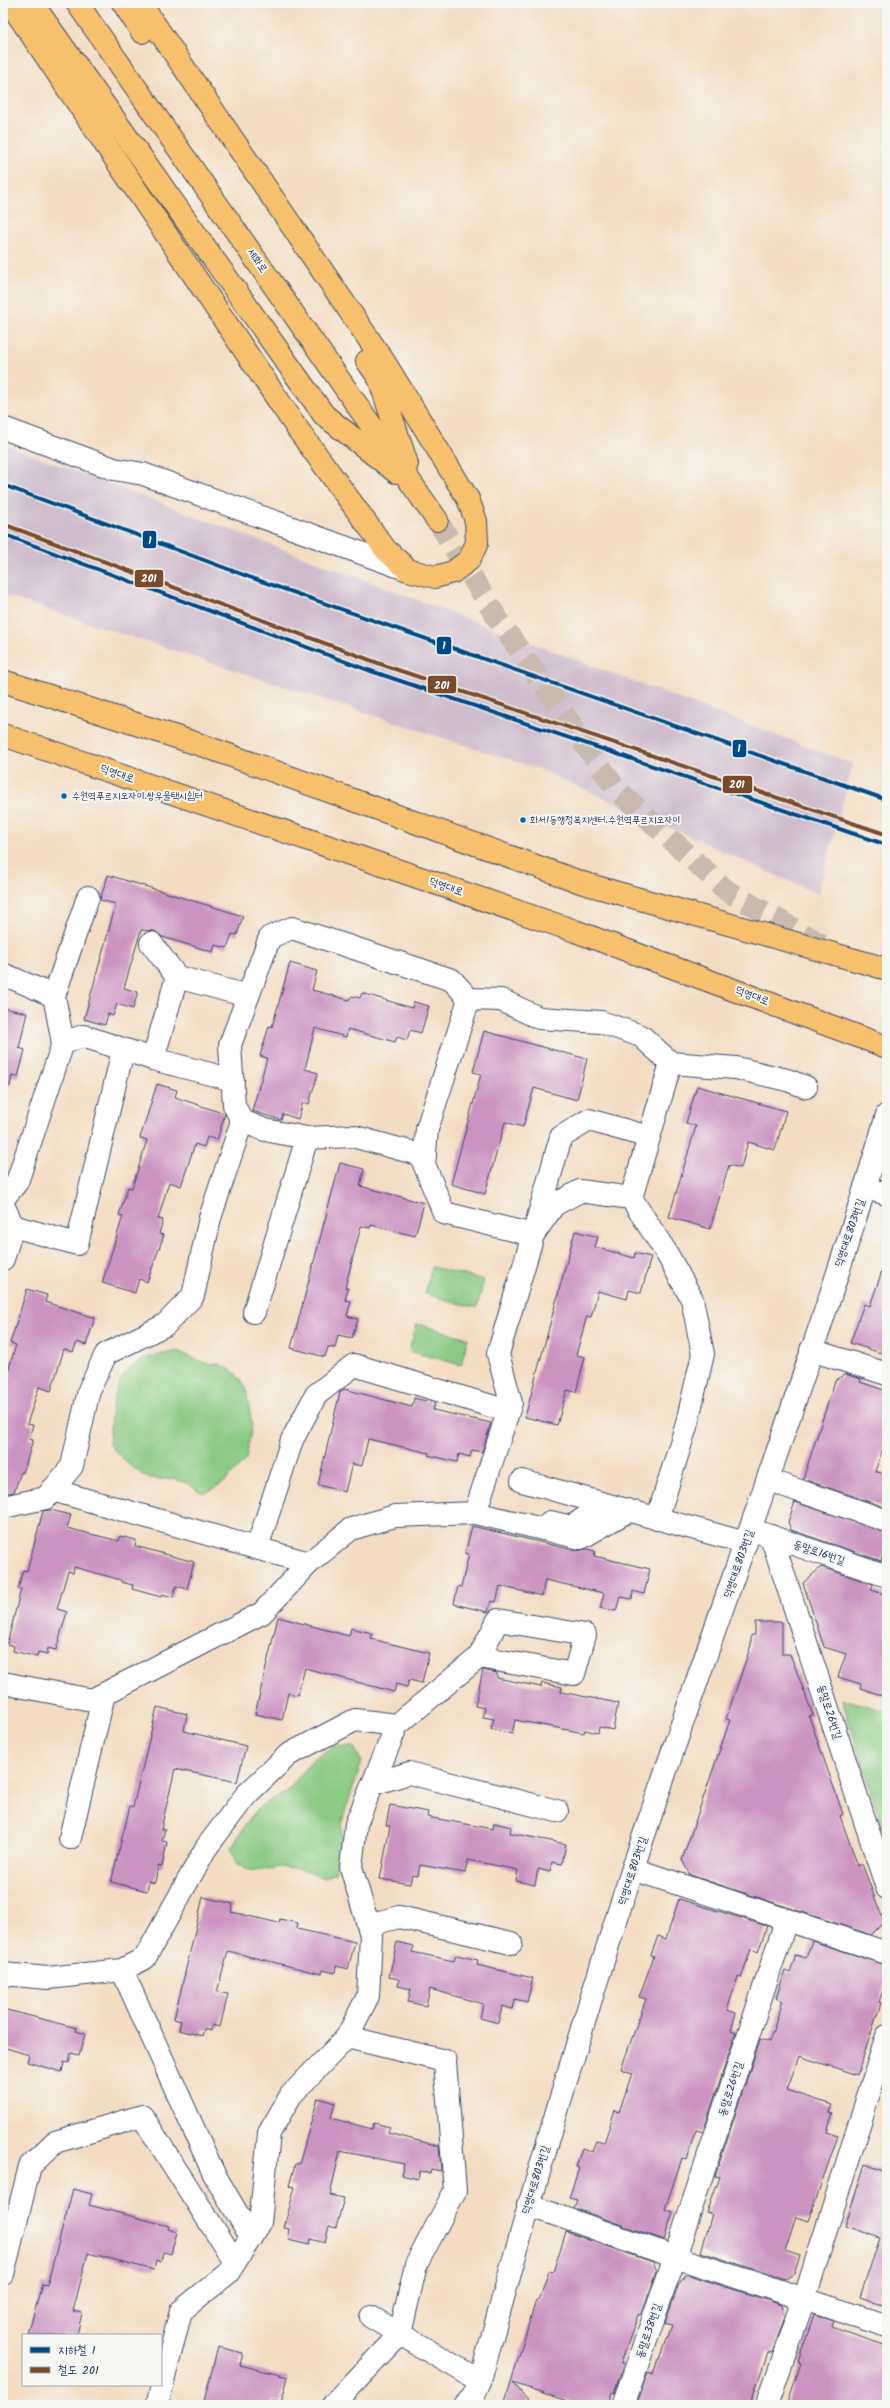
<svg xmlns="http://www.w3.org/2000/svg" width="890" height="2408" font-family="Kalam,'Poor Story',sans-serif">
	<rect width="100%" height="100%" fill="#f6f6f2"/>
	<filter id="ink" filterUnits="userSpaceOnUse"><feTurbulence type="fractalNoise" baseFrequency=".025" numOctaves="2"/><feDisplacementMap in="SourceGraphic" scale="8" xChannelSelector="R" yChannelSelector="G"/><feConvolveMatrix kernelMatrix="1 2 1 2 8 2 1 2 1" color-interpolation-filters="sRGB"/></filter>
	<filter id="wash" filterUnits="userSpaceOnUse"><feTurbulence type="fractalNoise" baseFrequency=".012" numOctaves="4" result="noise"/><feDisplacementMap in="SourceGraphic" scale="16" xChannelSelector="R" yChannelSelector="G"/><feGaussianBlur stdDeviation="0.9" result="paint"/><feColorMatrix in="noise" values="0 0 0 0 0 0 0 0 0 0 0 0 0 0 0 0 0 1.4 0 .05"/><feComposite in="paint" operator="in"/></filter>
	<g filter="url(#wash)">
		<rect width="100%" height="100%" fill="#f3ddc2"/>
		<polygon fill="#cfbdce" points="3,444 853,764 818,894 539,769 3,595"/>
		<g fill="#8aca82" stroke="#527c70">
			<polygon points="432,1267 484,1280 477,1308 425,1294"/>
			<polygon points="417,1324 468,1338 461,1365 409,1351"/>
			<path d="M177,1351L205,1363L219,1364L233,1371L246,1387L252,1426L246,1459L225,1482L206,1493C194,1491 194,1486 184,1482C175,1478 166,1480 156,1479C139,1477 120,1457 109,1444C111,1415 111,1376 141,1361C151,1355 166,1354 177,1351Z"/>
			<polygon points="842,1699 887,1711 887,1842"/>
			<polygon points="334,1746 354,1747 362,1762 343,1817 339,1858 335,1873 323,1878 302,1869 280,1867 254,1871 237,1865 231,1849 244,1826 259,1807 287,1791 314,1759"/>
		</g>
		<g id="blocks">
			<g fill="#cb93c0">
				<polygon points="108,875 243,916 237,935 232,934 227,948 215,945 213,952 162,937 155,931 141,930 124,988 138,992 133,1009 117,1004 113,1016 108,1014 105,1025 84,1019 116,904 100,900"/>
				<polygon points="290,963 317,971 312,990 349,1000 352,996 360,998 362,993 412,1008 414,1002 429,1006 421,1033 410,1030 407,1040 397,1037 395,1042 348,1029 346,1037 315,1028 305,1069 318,1073 309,1104 303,1102 298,1119 283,1114 281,1120 252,1111 267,1058 260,1056 269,1026 272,1027"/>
				<polygon points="3,1008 27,1013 19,1048 25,1050 18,1077 12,1076 10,1086 3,1086"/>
				<polygon points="484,1031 587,1059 577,1100 534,1088 523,1127 505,1122 485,1194 451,1184 481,1074 473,1072"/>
				<polygon points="157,1084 177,1090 175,1097 225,1114 217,1140 207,1137 204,1147 195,1144 181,1186 169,1182 158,1219 163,1220 159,1234 164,1235 147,1282 139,1279 135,1293 102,1283 123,1216 119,1215 128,1187 132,1188 147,1140 140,1138"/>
				<polygon points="697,1086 786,1111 775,1150 748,1142 741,1168 729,1165 710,1229 669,1217 696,1126 686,1123"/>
				<polygon points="340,1163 364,1169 360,1186 424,1203 415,1236 371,1225 370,1228 361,1226 345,1288 348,1288 345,1300 351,1301 347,1316 358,1319 352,1338 338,1335 335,1348 328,1347 325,1357 291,1348"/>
				<polygon points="575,1231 598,1237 595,1247 634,1258 635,1253 651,1257 641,1293 629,1290 627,1299 598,1291 591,1317 587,1316 576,1355 585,1357 576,1392 567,1390 557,1425 525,1417"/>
				<polygon points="884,1265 887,1266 887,1355 850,1343 864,1304 870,1306"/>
				<polygon points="27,1289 47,1295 45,1302 95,1318 86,1345 77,1342 73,1352 64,1349 51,1391 39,1387 27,1424 33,1425 29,1439 33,1440 23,1473 21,1472 14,1492 3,1494 3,1388 16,1345 10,1343"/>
				<polygon points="845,1374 861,1379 860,1382 887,1391 887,1437 875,1471 887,1475 887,1508 803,1479 835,1381"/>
				<polygon points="344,1389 412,1407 414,1398 435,1403 433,1410 491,1423 482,1452 472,1450 470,1457 459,1454 457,1462 428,1455 429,1453 368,1439 362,1466 352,1464 345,1492 318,1485 340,1392"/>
				<polygon points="795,1502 887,1533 887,1543 881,1561 791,1530 788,1522"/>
				<polygon points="50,1510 71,1515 67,1528 119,1541 120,1536 136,1540 135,1546 194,1562 187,1589 176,1586 173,1597 162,1594 161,1597 132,1589 133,1585 121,1582 121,1580 74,1567 73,1573 68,1571 57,1609 67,1612 56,1650 48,1648 47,1654 38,1652 37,1657 13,1651 14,1646 7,1644 21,1589 18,1589 23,1570 27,1571 43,1511"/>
				<polygon points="472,1526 577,1551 587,1549 595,1551 594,1556 650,1569 644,1594 633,1591 632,1599 620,1597 616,1611 600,1608 604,1593 545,1580 542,1596 500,1586 496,1602 491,1601 488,1612 454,1604 458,1586 461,1587 469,1554 465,1554"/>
				<polygon points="821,1567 873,1584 871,1590 887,1595 887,1697 860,1688 861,1684 838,1677 846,1654 824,1647 803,1583"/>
				<polygon points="278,1617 349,1636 351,1628 372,1633 371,1639 429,1653 422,1683 409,1680 407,1687 396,1684 394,1692 305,1668 298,1695 288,1693 282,1720 255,1714"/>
				<polygon points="755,1622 782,1622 782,1654 790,1654 813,1715 809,1716 843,1814 840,1816 858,1866 862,1864 884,1922 871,1935 690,1875 682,1860 730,1720 726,1719 751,1645 751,1635 755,1635"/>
				<polygon points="483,1670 497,1673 497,1678 541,1687 542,1683 562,1687 561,1692 618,1703 613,1730 599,1727 598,1733 585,1730 584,1733 515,1720 512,1734 491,1729 494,1719 483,1717 485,1708 475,1706"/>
				<polygon points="157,1707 187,1714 184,1731 246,1746 237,1782 175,1769 161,1829 165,1829 162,1841 167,1842 162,1867 158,1866 155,1883 149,1881 147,1891 111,1882 130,1806 133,1807"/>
				<polygon points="390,1805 428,1812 427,1817 493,1829 494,1823 511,1827 510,1833 566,1844 562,1864 552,1862 550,1872 538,1869 535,1885 516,1881 518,1870 468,1860 465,1873 420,1865 418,1876 412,1875 410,1884 380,1879 390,1826 386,1825"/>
				<polygon points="203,1897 233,1904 231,1912 279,1923 280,1919 298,1923 297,1929 355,1942 348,1969 336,1966 335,1973 322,1970 321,1974 228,1951 217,1992 228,1994 220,2027 212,2025 211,2031 204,2029 202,2036 179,2030 181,2021 174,2019"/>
				<polygon points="679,1899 767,1926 758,1952 751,1949 741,1978 738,1977 727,2010 736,2013 731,2030 736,2032 703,2132 696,2130 686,2159 682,2158 665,2209 673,2212 664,2240 574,2208 577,2200 569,2198 579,2168 576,2167 582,2148 592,2152 596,2141 604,2143 615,2110 619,2112 632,2073 621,2069 646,1999 639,1997 654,1956 651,1955 658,1936 666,1939"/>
				<polygon points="812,1941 886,1965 887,1978 879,2002 881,2003 857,2075 799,2056 787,2090 832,2105 829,2112 833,2113 827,2132 838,2136 808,2221 796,2217 785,2251 800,2256 794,2274 784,2279 701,2252 712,2214 707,2213 720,2177 715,2176 760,2039 769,2042 783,2001 776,1998 785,1971 790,1973 796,1955 806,1958"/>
				<polygon points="397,1942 414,1946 412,1952 454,1961 456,1955 478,1960 477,1965 533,1978 527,2002 515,1999 513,2009 502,2006 498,2023 480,2018 483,2004 430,1989 426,2006 408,2002 411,1989 398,1986 399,1979 389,1977"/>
				<polygon points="3,2009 77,2028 76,2031 85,2034 79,2055 71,2053 69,2063 64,2062 62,2072 27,2062 29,2055 3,2047"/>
				<polygon points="318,2098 335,2103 331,2118 372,2129 374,2123 390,2127 388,2133 439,2146 441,2171 431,2169 430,2174 420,2171 418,2179 401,2175 404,2164 340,2151 330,2195 344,2198 336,2228 329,2226 325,2243 310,2239 309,2245 288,2240 290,2229 284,2228 295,2187 289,2186 295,2164 299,2164"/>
				<polygon points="865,2164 887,2172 887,2306 860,2297 880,2238 845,2226"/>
				<polygon points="73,2189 92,2194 89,2205 169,2226 168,2229 177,2232 171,2254 163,2252 161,2262 156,2260 154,2270 88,2253 73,2311 82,2313 77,2335 28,2335 42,2284 47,2285"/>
				<polygon points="566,2232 653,2262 657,2271 642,2314 638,2315 621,2363 624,2364 614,2393 612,2392 608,2405 579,2405 513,2383 533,2405 504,2405 536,2300 539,2301 549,2271 553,2272"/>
				<polygon points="686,2274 782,2305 785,2317 772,2353 768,2352 750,2405 649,2405 638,2401 648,2372 653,2374 658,2359 660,2359 672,2325 665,2323 679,2284"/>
				<polygon points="814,2315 833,2321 831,2327 887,2346 887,2405 787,2405 801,2363 798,2362"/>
				<polygon points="218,2347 243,2353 240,2365 288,2377 281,2403 272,2401 270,2405 203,2405"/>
			</g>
		</g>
	</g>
	<g filter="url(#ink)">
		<use href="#blocks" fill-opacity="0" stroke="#3b496d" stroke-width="1"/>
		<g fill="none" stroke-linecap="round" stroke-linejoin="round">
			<polyline stroke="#c8baae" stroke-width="22" stroke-dasharray="22 11" stroke-linecap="butt" points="437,520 497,618 616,789 727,891 828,948"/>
			<g stroke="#3b496d" stroke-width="24">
				<g id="minor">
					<polyline points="3,428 114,469 143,474 408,570"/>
					<polyline points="151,943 177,977 248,996"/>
					<polyline points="3,974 54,996 88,897"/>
					<polyline points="469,999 501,1000 539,1018 601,1022 641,1036 671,1063 736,1068 787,1080 806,1087"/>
					<polyline points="63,1043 83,1036 153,1059 177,977"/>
					<polyline points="153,1059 233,1080"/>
					<polyline points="307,1138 265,1130 242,1121 234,1105 230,1045 270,937 292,928 452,980 469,999 427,1129 424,1164 444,1213 533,1235 561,1137 589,1120 649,1137"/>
					<polyline points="865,1188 887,1194"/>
					<polyline points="631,1198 666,1252 692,1299 703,1354 686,1427 657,1519"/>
					<polyline points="3,1199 17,1182 63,1043 54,996"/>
					<polyline points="3,1205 13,1226 77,1244 123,1050"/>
					<polyline points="3,1259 13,1226"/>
					<polyline points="254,1312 307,1138 352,1136 425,1156"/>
					<polyline points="811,1350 887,1374"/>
					<polyline points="768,1480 887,1521"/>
					<polyline points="522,1481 746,1543"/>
					<polyline points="52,1490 309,1563"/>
					<polyline points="3,1507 46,1498 72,1466 89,1390 106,1354 165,1325 193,1296 210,1218 242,1121"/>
					<polyline points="475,1513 581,1538 628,1511"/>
					<polyline points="550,1522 572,1527 603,1504"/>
					<polyline points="761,1533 887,1576"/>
					<polyline points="771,1536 887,1888"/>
					<polyline points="257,1548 292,1440 316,1395 354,1365 508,1411"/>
					<polyline points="3,1683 92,1700 262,1613 309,1563 351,1529 395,1516 475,1513 511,1403 498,1354 533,1235 554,1205 580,1191 631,1198 671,1063"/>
					<polyline points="373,1784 409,1773 557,1811"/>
					<polyline points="70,1838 104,1694"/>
					<polyline points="633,1869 887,1953"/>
					<polyline points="368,1925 399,1917 511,1943"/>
					<polyline points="122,1970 214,2174 251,2237"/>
					<polyline points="3,1974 48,1978 122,1970 145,1958 206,1848 246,1795 288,1755 355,1720 397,1725 479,1657 498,1620 585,1635 574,1674 479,1657"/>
					<polyline points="528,2205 675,2257 887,2326"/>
					<polyline points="3,2274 30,2166 55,2142 142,2116 235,2262"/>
					<polyline points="371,2317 480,2381"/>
					<polyline points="157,2405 181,2311 228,2273 260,2223 269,2133 291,2095 347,2037 368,1996 371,1935 351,1867 356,1824 397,1725"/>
					<polyline points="333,2405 400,2334 416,2265 455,2191 445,2061 347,2037"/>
					<path d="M465,2405L473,2397L480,2381C527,2209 577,2038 633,1868C716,1617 812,1369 887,1115"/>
					<polyline points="623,2405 675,2257 786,1921"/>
					<polyline points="767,2405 804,2300 887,2036"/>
				</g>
			</g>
			<g stroke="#3b496d" stroke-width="24">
				<g id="major">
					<polyline points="10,3 299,431 386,550 408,570 435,577 453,572 469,560 477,543 476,521 468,499 385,363 140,3"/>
					<polyline points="32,3 324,415 396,472"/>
					<polyline points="77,3 437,520"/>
					<polyline points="123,3 142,32"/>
					<polyline points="367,361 379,378 407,464"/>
					<polyline points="3,681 204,746 583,883 887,969"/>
					<polyline points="3,735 575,931 887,1047"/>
				</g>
			</g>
			<use href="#minor" stroke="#fff" stroke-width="22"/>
			<use href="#major" stroke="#f7c06c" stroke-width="22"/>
			<g stroke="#f6f6f2" stroke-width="7">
				<polyline id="rail-1" points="3,524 386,666 885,834"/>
			</g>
			<use href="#rail-1" stroke="#7a4b2a" stroke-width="4"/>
			<g stroke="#f6f6f2" stroke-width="7">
				<g id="metro-1">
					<polyline points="3,485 252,578 887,800"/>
					<polyline points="3,534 368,670 887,845"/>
				</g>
			</g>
			<use href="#metro-1" stroke="#004a85" stroke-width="4"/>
		</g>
	</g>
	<g fill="#0065bd" stroke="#f6f6f2" stroke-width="1.5">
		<circle cx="64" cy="796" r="3.5"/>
		<circle cx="523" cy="820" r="3.5"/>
	</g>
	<g text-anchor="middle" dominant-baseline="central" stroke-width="4" stroke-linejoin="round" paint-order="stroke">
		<g font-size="10" fill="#1b2f5e" stroke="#f6f6f2" text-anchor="start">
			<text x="72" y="796">수원역푸르지오자이.쌍우물택시쉼터</text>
			<text x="530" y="820">화서1동행정복지센터.수원역푸르지오자이</text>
		</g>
		<g font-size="11" fill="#1b2f5e" stroke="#f6f6f2">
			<text transform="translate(257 261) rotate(55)">세화로</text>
			<text transform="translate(117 774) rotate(19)">덕영대로</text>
			<text transform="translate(446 887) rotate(19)">덕영대로</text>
			<text transform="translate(752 996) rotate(21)">덕영대로</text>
			<text transform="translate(850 1233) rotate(-71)">덕영대로803번길</text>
			<text transform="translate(819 1553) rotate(19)">동말로16번길</text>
			<text transform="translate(739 1564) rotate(-71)">덕영대로803번길</text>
			<text transform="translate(829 1712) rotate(72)">동말로26번길</text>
			<text transform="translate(633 1871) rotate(-72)">덕영대로803번길</text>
			<text transform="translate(731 2089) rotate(-72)">동말로26번길</text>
			<text transform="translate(536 2180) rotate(-73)">덕영대로803번길</text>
			<text transform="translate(649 2331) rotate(-71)">동말로38번길</text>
		</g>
	</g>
	<g stroke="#f6f6f2" stroke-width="1.5">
		<rect x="142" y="530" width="15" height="19" rx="4" fill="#004a85"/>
		<rect x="134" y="569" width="30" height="19" rx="4" fill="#7a4b2a"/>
		<rect x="436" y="636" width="16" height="19" rx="4" fill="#004a85"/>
		<rect x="427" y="675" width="30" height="19" rx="4" fill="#7a4b2a"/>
		<rect x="732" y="739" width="15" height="19" rx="4" fill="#004a85"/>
		<rect x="722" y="775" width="31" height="19" rx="4" fill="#7a4b2a"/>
	</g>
	<g font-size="11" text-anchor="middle" font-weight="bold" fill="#fff">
		<text x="150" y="544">1</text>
		<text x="149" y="582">201</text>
		<text x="444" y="649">1</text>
		<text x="442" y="689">201</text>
		<text x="739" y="752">1</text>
		<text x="737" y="788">201</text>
	</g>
	<rect width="890" height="2408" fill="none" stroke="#f6f6f2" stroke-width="16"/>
	<rect x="22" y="2334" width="140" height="52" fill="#f6f6f2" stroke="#9ea6b7"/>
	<rect x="30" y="2347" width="20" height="6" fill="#004a85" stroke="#9ea6b7"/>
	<text x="58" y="2354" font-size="12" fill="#1b2f5e">지하철 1</text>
	<rect x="30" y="2367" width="20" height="6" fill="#7a4b2a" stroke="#9ea6b7"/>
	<text x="58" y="2374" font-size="12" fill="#1b2f5e">철도 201</text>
</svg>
